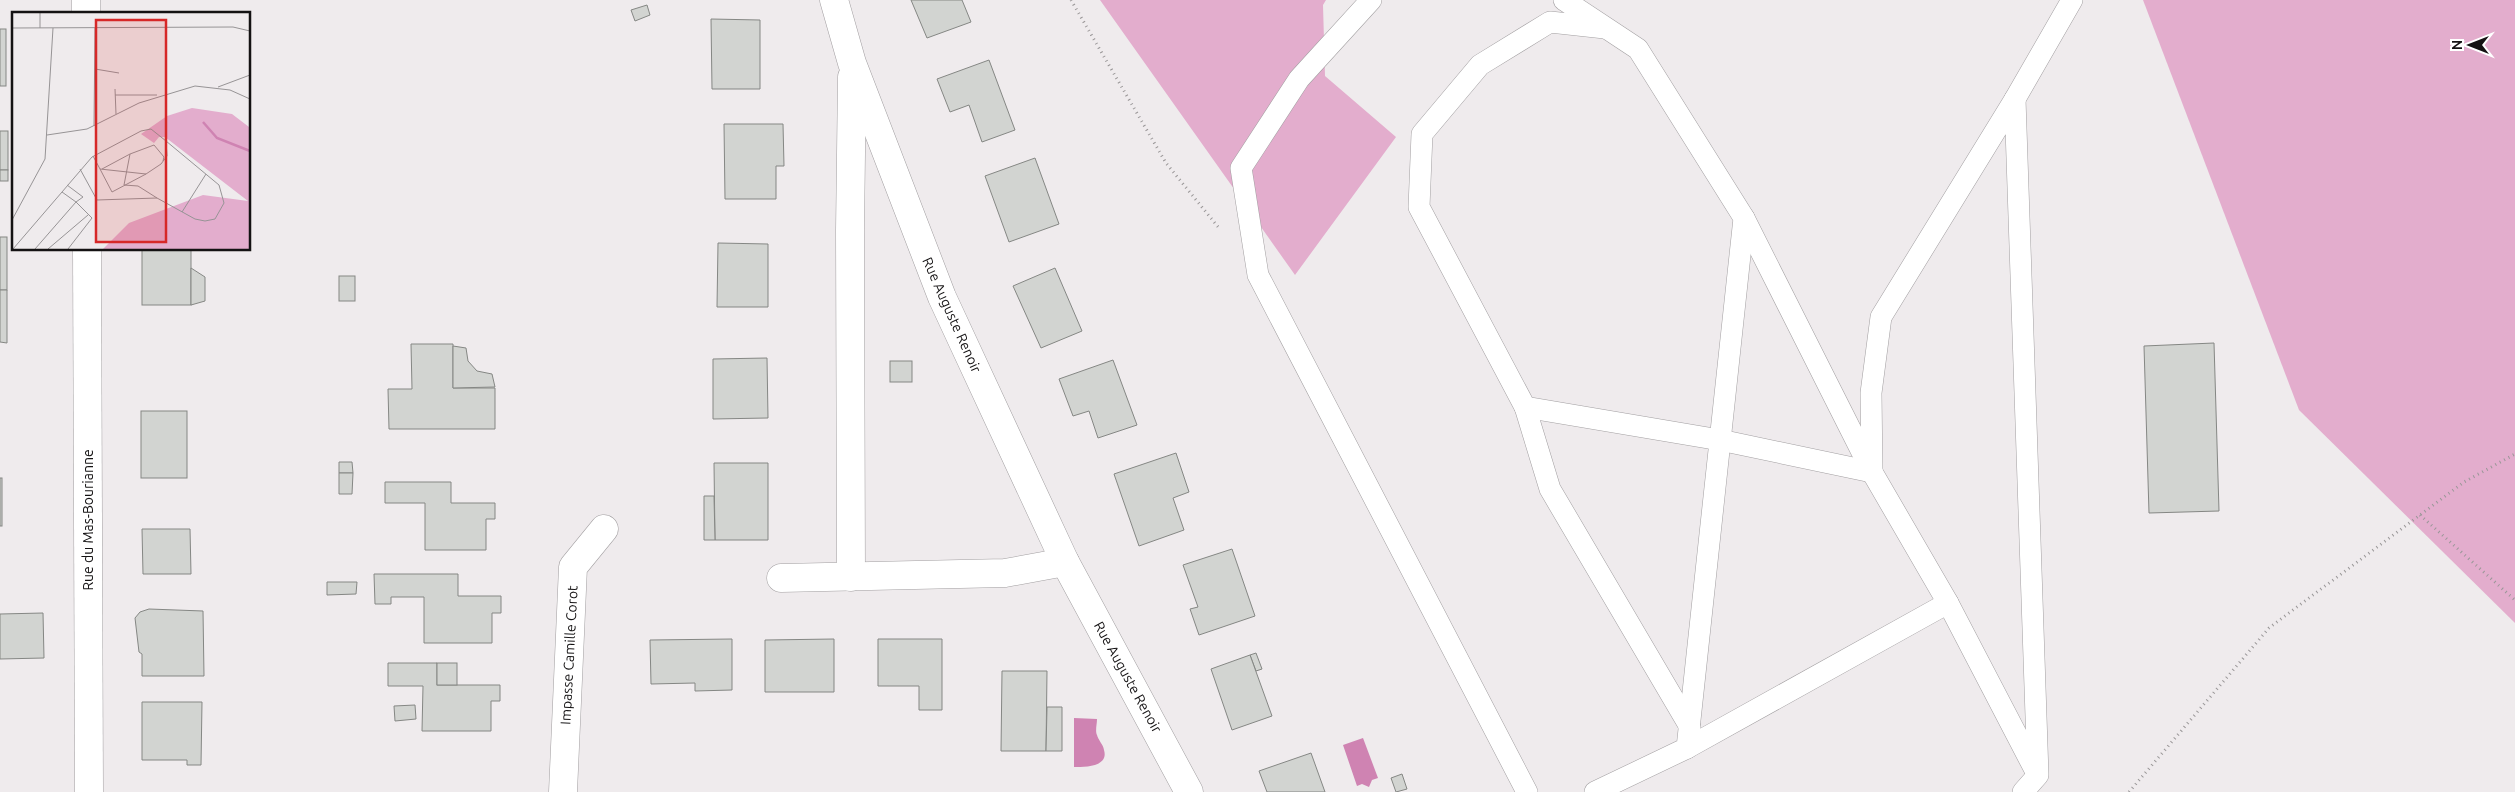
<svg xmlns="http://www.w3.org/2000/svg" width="2515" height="792" font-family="Ubuntu,sans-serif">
	<rect width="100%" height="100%" fill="#efebed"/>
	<g fill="#e3adcd">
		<polygon points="1100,0 1326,0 1323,5 1325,76 1396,137 1295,275"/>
		<polygon points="2143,0 2515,0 2515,623 2299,410"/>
	</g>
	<g fill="#cf83b2">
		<path d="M1074,718L1097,719C1097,724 1095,731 1097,735C1098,740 1103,744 1104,750C1109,767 1085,767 1074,767Z"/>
		<polygon points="1363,738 1378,778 1372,780 1369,787 1362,784 1357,786 1343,745"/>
	</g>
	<g fill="#d2d4d1" stroke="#858784">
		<polygon points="911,0 962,0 971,22 927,38"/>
		<polygon points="647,5 650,15 635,21 631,10"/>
		<polygon points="711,19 760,20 760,89 712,89"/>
		<rect x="0" y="29" width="6" height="57"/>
		<polygon points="989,60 1015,130 982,142 969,105 950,112 937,79"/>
		<polygon points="724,124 783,124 784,166 776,166 776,199 725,199"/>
		<rect x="0" y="131" width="8" height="39"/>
		<polygon points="1035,158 1059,224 1009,242 985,176"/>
		<rect x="0" y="170" width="8" height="11"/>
		<rect x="0" y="237" width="7" height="53"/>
		<polygon points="718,243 768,244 768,307 717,307"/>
		<rect x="142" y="249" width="49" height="56"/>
		<polygon points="191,268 205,277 205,301 191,305"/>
		<polygon points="1055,268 1082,331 1041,348 1013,286"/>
		<rect x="339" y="276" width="16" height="25"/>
		<polygon points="0,290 7,290 7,343 0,342"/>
		<polygon points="2214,343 2219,511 2149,513 2144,346"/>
		<polygon points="411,344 453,344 453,388 495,388 495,429 389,429 388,389 412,389"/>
		<polygon points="453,346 466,348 468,361 477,371 492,374 495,387 453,388"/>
		<polygon points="767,358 768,418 713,419 713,359"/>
		<polygon points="1113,360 1137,425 1098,438 1089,411 1073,416 1059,379"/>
		<rect x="890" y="361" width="22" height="21"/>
		<rect x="141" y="411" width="46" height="67"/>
		<polygon points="1176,453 1189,492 1173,498 1184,530 1139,546 1114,474"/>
		<polygon points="339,462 352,462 353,473 339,473"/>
		<polygon points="714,463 768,463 768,540 715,540"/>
		<polygon points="339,473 353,473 352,494 339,494"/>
		<rect x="0" y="478" width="2" height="48"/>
		<polygon points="385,482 451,482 451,503 495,503 495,519 486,519 486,550 425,550 425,503 385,503"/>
		<polygon points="704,496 714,496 715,540 704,540"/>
		<polygon points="142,529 190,529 191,574 143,574"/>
		<polygon points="1232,549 1255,616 1199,635 1190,609 1198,607 1183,565"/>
		<polygon points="374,574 458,574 458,596 501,596 501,613 492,613 492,643 424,643 424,597 391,597 391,604 375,604"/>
		<polygon points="327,582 357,582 356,594 327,595"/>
		<polygon points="149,609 203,611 204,676 142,676 142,654 139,652 135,618 140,612"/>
		<polygon points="43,613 44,658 0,659 0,614"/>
		<polygon points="732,639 732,690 695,691 695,683 651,684 650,640"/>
		<polygon points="834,639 834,692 765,692 765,640"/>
		<polygon points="878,639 942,639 942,710 919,710 919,686 878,686"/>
		<polygon points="1256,653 1262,669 1256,671 1250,655"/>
		<polygon points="1250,655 1272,716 1232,730 1211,669"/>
		<polygon points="388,663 437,663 437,685 500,685 500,701 491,701 491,731 422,731 423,686 388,686"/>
		<rect x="437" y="663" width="20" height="22"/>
		<polygon points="1002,671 1047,671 1046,751 1001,751"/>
		<polygon points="142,702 202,702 201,765 187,765 187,760 142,760"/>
		<polygon points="415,705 416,719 395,721 394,706"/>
		<polygon points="1047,707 1062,707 1062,751 1046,751"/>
		<polygon points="1311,753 1325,792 1267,792 1259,771"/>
		<polygon points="1402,774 1407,789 1396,792 1391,778"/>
	</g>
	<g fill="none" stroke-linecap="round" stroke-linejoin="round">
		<g stroke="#a29fa1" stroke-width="22">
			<g id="service">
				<polyline points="1371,0 1299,79 1241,168 1258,275 1527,792"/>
				<polyline points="1564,0 1638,49 1744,218 1687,748 1595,792"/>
				<polyline points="1605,28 1550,22 1480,65 1422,134 1419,207 1525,407 1720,440 1872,472 1871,393 1881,317 2015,99 2038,775 2023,792"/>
				<polyline points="2015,99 2072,0"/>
				<polyline points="1525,407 1550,489 1690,727"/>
				<polyline points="1948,603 2035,770"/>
				<polyline points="1687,748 1948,603 1872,472 1744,218"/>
			</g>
		</g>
		<g stroke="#a29fa1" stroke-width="29">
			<g id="minor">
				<polyline points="86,0 86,14"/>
				<polyline points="834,0 852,63 942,297 1065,562 1189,792"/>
				<polyline points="87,249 89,792"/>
				<polyline points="851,577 850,230 852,77"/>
				<polyline points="781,578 1005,573 1065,562"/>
				<polyline points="563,792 573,567 604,529"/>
			</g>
		</g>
		<g stroke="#9a9798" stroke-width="3" stroke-dasharray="1 4" stroke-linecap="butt">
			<polyline points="1071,0 1166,163 1219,228"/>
			<polyline points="2420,515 2515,600"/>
			<polyline points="2129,792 2269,628 2464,482 2515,454"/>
		</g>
		<use href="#service" stroke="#fff" stroke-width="21"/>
		<use href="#minor" stroke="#fff" stroke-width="28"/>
	</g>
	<g text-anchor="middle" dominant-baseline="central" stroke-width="4" stroke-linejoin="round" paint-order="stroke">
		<g font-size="14" fill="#141213" stroke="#fff">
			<text transform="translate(952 315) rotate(66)">Rue Auguste Renoir</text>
			<text transform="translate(88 520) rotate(-90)">Rue du Mas-Bourianne</text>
			<text transform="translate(569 655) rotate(-87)">Impasse Camille Corot</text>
			<text transform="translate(1128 677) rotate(61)">Rue Auguste Renoir</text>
		</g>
	</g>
	<g transform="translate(12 12)">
		<rect width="238" height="238" fill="#efebed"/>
		<path d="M180,96L220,102L237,115V237H91L117,211L191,183L236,189L153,125H147L142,131L129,122L155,104Z" fill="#e3adcd"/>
		<path fill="none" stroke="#cf83b2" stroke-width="2.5" d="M191,110L205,126L238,139"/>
		<path fill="none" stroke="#979496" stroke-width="1" d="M0,16L221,15L238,19M28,16V0M83,57L107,61M206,75L238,63M103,77L104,102M103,83H145M82,114L83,16M35,123L75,117L127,91L183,74L218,78L238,87M68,157L85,188M88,157L100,180L134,162M90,157L118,142M55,173L71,185L64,190L80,206L56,237M50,180L80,145L129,119L139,117L154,129L155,144L149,152L134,162L88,157L81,144M145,186L183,207L193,209L203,207L212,191L207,173L154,129M85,188L145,186L126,174L112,173L118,142L142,133L152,145L151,149M170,200L194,162M0,208L33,147L41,16M1,237L50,180L64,190L23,237M36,237L76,203"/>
		<path fill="#d62828" fill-opacity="0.15" stroke="#d62828" stroke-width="2.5" d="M84,8H154V230H84Z"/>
		<rect width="238" height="238" fill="none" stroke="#141213" stroke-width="2.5"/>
	</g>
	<g transform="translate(2470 45) rotate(270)" stroke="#ffffff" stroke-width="4" paint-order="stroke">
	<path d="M0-4L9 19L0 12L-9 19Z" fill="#141213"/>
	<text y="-8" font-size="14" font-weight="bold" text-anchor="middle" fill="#141213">N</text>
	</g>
</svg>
